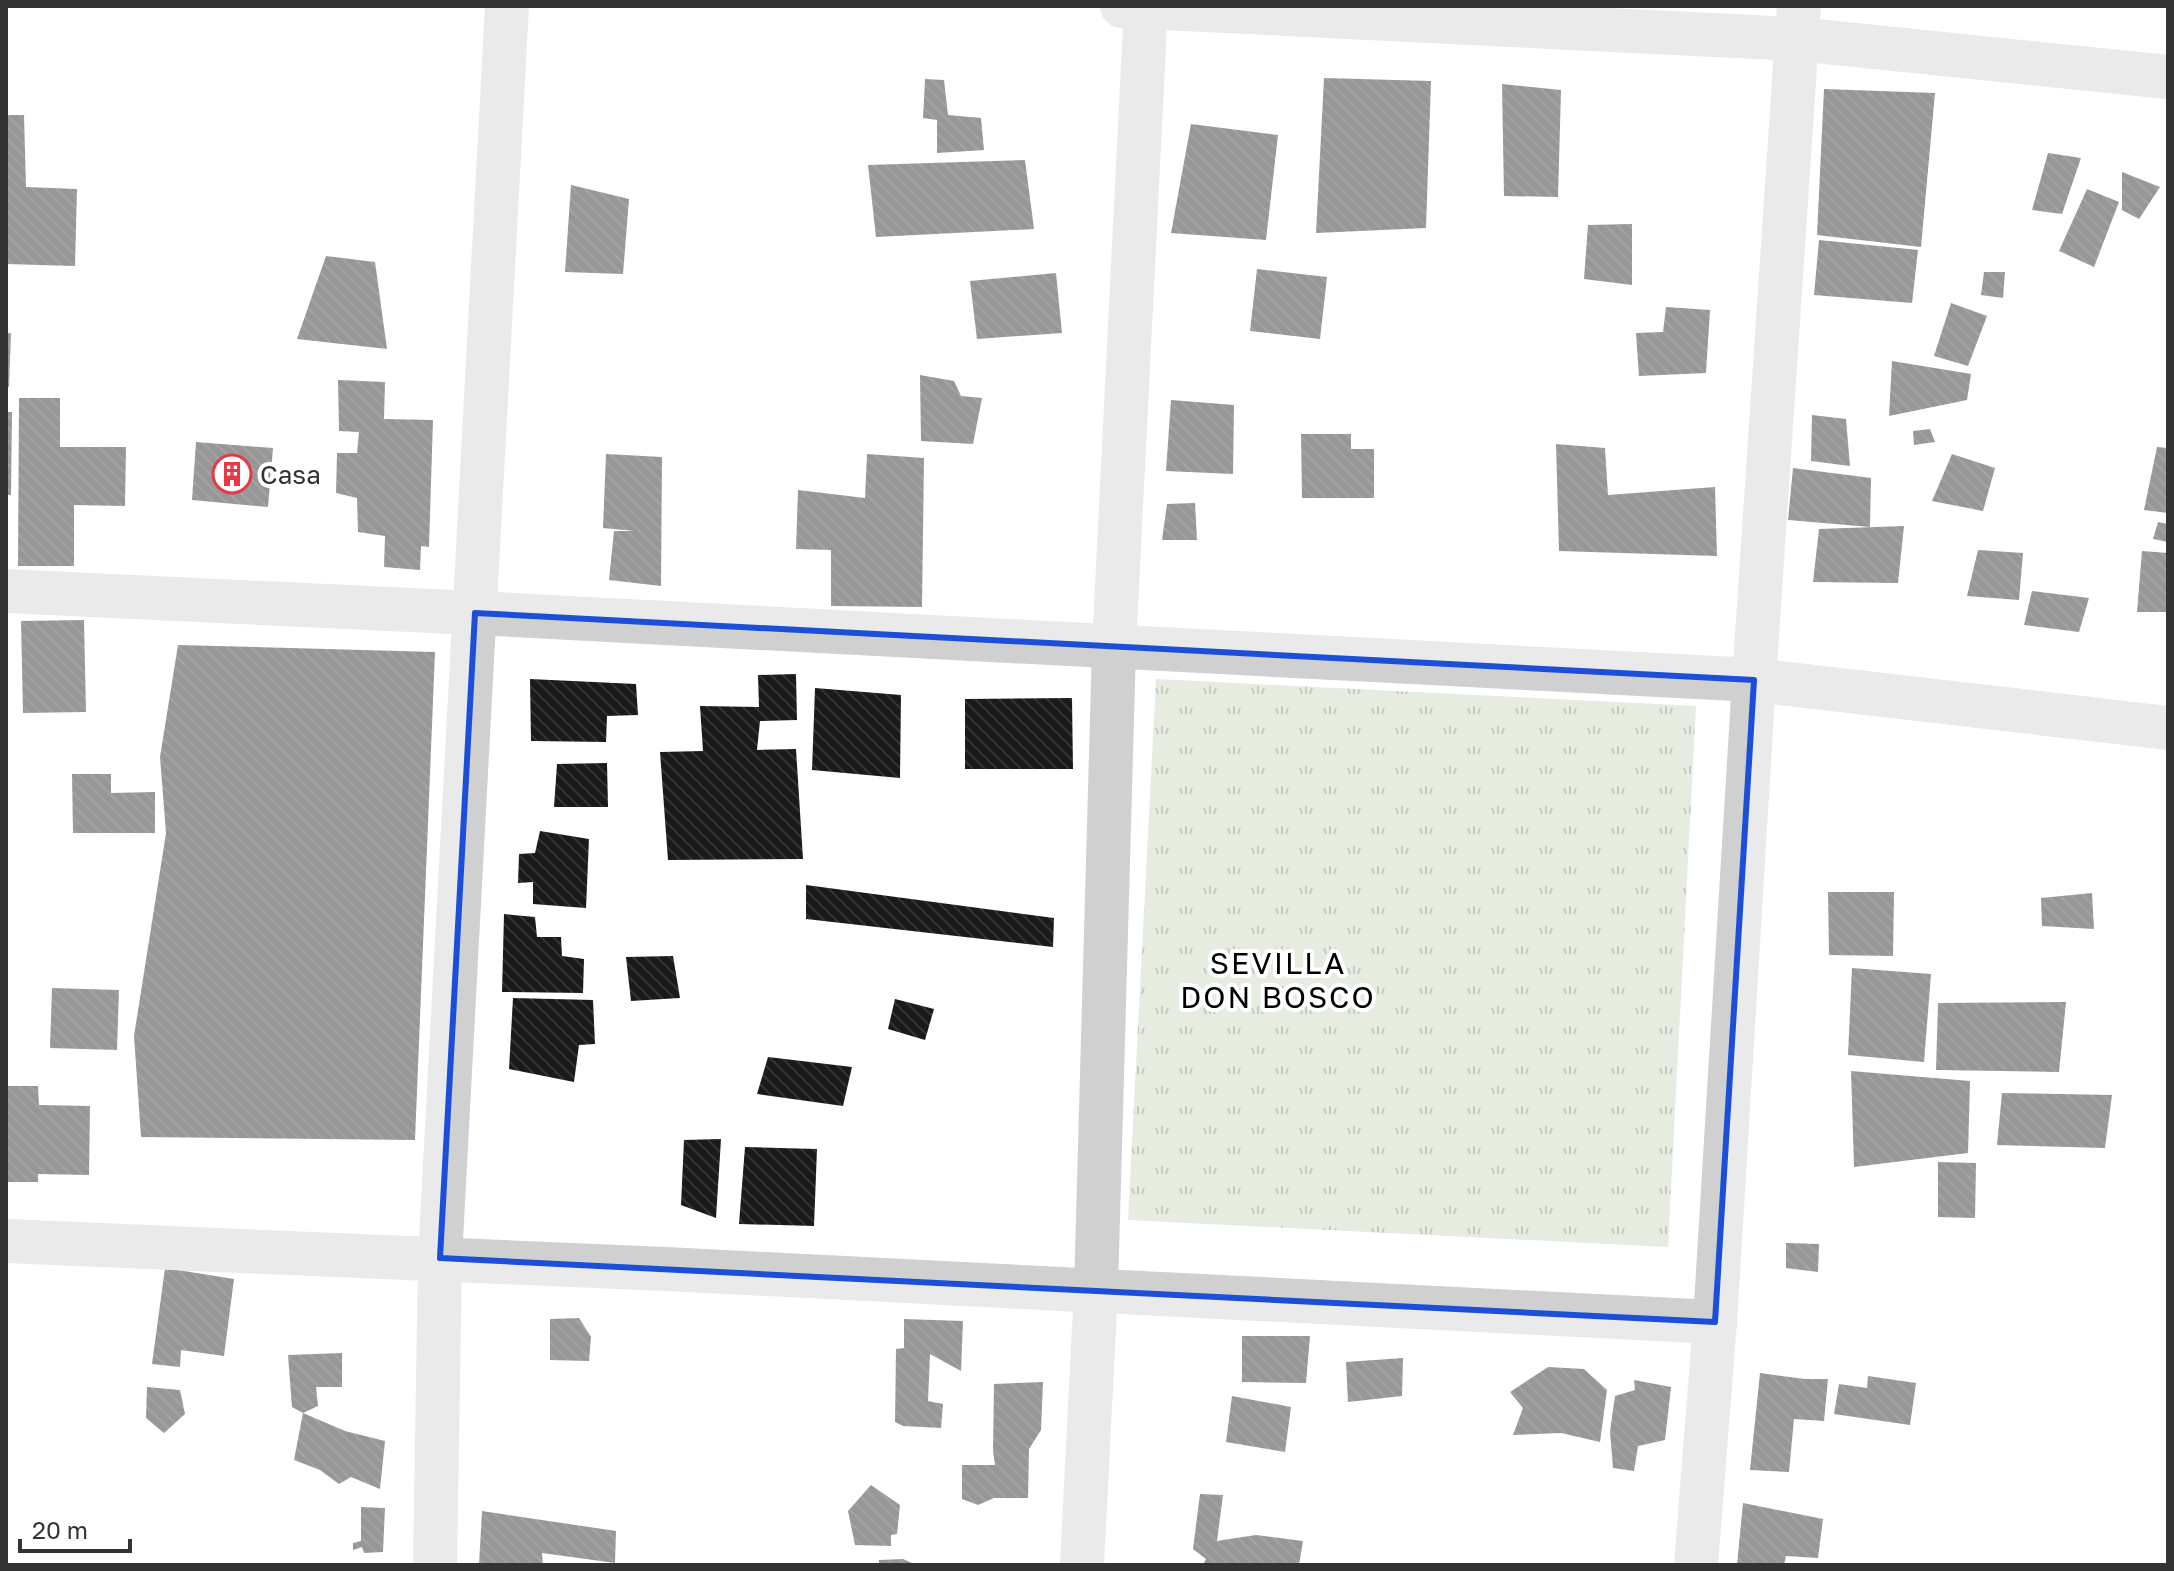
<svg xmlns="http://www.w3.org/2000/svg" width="2174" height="1571" font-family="'Golos Text',sans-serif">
	<defs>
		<pattern id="grass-tufts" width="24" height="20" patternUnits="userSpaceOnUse" patternTransform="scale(2)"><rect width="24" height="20" fill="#e6ecdf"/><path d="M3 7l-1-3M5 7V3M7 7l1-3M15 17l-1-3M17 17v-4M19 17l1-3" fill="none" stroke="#c6cbc0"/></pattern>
		<pattern id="building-back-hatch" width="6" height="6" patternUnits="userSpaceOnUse" patternTransform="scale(2)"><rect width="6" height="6" fill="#1a1a1a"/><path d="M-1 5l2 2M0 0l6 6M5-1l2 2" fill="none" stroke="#333"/></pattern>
	</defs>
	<rect width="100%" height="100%" fill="#fff"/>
	<polygon fill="url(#grass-tufts)" points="1156,679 1696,706 1668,1247 1128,1220"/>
	<g fill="url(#building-back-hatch)">
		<polygon points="1324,78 1431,81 1426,228 1316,233"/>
		<polygon points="925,79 944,80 948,115 981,118 984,150 937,153 937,120 923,118"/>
		<polygon points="1502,84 1561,90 1558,197 1504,196"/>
		<polygon points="1824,89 1935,93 1921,247 1817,235"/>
		<polygon points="6,115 24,115 26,187 77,189 75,266 6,264"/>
		<polygon points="1191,124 1278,135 1266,240 1171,233"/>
		<polygon points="2048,153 2081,158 2062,214 2032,210"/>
		<polygon points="1025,160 1034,229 876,237 868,165"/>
		<polygon points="2122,172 2160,187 2139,219 2122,210"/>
		<polygon points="571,185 629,199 623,274 565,272"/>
		<polygon points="2087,189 2119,202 2094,267 2059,251"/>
		<polygon points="1632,224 1632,285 1584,279 1588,225"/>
		<polygon points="1819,240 1918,250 1912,303 1814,295"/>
		<polygon points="326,256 375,262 387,349 297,339"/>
		<polygon points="1257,269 1327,277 1320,339 1250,331"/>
		<polygon points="1984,272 2005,272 2003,298 1981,295"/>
		<polygon points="1056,273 1062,333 977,339 970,281"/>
		<polygon points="1951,303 1987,316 1968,366 1934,356"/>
		<polygon points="1666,307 1710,310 1706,373 1639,376 1636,333 1663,332"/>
		<polygon points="6,333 11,333 9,387 6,387"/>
		<polygon points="1892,361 1971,374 1967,400 1889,416"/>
		<polygon points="920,375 954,381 961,396 982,398 973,444 921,441"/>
		<polygon points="338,380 385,382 384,419 433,420 429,547 421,546 420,570 384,567 385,536 358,532 357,498 336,493 337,453 357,453 359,432 339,431"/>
		<polygon points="19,398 60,398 60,447 126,447 125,506 74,505 74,566 18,566"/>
		<polygon points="1171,400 1234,405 1233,474 1166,471"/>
		<polygon points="6,412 12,412 11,495 6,495"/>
		<polygon points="1812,415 1846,419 1850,466 1811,461"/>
		<polygon points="1930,429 1935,442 1914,445 1913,431"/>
		<polygon points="1301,434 1351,434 1351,449 1374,449 1374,498 1302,498"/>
		<polygon points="196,442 273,448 268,507 192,500"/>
		<polygon points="1556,444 1605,448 1608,495 1715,487 1717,556 1559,551"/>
		<polygon points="2157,447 2168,448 2168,513 2144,510"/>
		<polygon points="606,454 662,457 661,586 609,580 614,531 635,531 603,528"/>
		<polygon points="867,454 924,458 922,607 831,606 831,550 796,549 798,490 865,498"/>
		<polygon points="1952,454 1995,468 1983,511 1932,501"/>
		<polygon points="1793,468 1871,478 1870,527 1788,520"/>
		<polygon points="1195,503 1197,540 1162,540 1167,504"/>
		<polygon points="2158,522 2168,524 2168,542 2153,539"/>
		<polygon points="1904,526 1898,583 1813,582 1819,529"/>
		<polygon points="1978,550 2023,553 2019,600 1967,596"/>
		<polygon points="2142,551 2168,553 2168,612 2137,612"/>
		<polygon points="2032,591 2089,598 2079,632 2024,625"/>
		<polygon points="84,620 86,712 23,713 21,621"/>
		<polygon points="178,645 435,652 415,1140 141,1137 134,1036 166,833 160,757"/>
		<polygon points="796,674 797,720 760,721 757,750 796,749 803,859 668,860 660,752 703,751 700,706 759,707 758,675"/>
		<polygon points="530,679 636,684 638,715 607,716 606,742 531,741"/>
		<polygon points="815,688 901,695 900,778 812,770"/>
		<polygon points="1072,698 1073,769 965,769 965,699"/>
		<polygon points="607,763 608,807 554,807 557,764"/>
		<polygon points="72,774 111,774 111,793 155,792 155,833 73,833"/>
		<polygon points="540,831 589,839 586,908 533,904 533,882 518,883 519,854 535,853"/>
		<polygon points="806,885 1054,918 1053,947 806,919"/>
		<polygon points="1828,892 1894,892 1893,956 1829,955"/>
		<polygon points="2092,893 2094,929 2042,926 2041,898"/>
		<polygon points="504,914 535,917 537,937 561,937 562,956 584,959 583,993 502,992"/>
		<polygon points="673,956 680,998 631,1001 626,957"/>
		<polygon points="1852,968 1931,974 1924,1062 1848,1055"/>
		<polygon points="52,988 119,990 117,1050 50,1048"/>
		<polygon points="513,998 593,1000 595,1044 579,1045 574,1082 509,1069"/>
		<polygon points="895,999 934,1009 925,1040 888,1029"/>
		<polygon points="2066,1002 2059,1072 1936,1070 1938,1003"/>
		<polygon points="768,1057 852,1067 843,1106 757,1094"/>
		<polygon points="1851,1071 1970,1081 1968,1153 1854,1167"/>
		<polygon points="6,1086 38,1086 39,1105 90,1106 89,1175 38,1174 38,1182 6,1182"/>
		<polygon points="2002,1093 2112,1095 2105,1148 1997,1145"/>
		<polygon points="721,1139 716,1218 681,1205 684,1140"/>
		<polygon points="745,1147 817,1149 814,1226 739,1224"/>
		<polygon points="1938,1162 1976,1163 1975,1218 1938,1217"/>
		<polygon points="1786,1243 1819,1244 1818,1272 1786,1268"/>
		<polygon points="165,1268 234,1279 224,1356 181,1350 180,1367 152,1364"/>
		<polygon points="579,1318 591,1337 589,1361 550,1360 550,1319"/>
		<polygon points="904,1319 963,1321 961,1371 930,1354 928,1401 943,1404 941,1428 903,1426 895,1422 896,1349 904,1348"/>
		<polygon points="1242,1336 1310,1336 1306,1383 1242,1382"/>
		<polygon points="342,1353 342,1387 316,1387 318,1406 303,1413 345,1431 385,1441 380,1489 351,1477 339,1484 320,1470 294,1460 303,1413 292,1407 288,1355"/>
		<polygon points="1403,1358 1402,1396 1348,1402 1346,1362"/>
		<polygon points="1548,1367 1584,1369 1607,1390 1600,1442 1561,1433 1513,1435 1523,1408 1510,1392"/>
		<polygon points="1760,1373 1805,1379 1828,1379 1824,1421 1794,1419 1789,1472 1750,1470"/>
		<polygon points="1868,1376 1916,1383 1910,1425 1834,1414 1839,1384 1867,1388"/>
		<polygon points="1634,1380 1671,1387 1665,1440 1638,1446 1634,1471 1613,1468 1610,1431 1615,1396 1635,1390"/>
		<polygon points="1043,1382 1041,1430 1029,1449 1028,1498 994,1498 978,1505 962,1499 962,1465 995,1465 993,1451 994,1384"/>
		<polygon points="147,1387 180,1390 185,1414 164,1433 146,1418"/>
		<polygon points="1232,1396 1291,1407 1285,1452 1226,1442"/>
		<polygon points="871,1485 900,1505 897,1534 891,1535 891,1546 855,1545 848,1511"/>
		<polygon points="1200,1494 1223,1495 1217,1541 1256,1535 1303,1541 1299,1565 1203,1565 1206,1559 1193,1549"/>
		<polygon points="1743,1503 1823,1519 1818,1558 1786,1556 1784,1565 1737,1565"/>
		<polygon points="361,1507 385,1508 383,1552 364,1553 362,1547 353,1550 353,1543 361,1541"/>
		<polygon points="482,1511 616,1531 615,1563 542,1553 543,1565 479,1565"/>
		<polygon points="903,1559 916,1565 879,1565 879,1560"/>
	</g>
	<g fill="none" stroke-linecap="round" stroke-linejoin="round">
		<g stroke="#d0d0d0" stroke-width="44">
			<polyline points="1122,6 1797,39 2168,77"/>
			<polyline points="6,591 475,613 1754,680 2168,728"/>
			<path d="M6,1241C576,1263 1145,1291 1715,1322"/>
			<polyline points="435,1565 440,1258 507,6"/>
			<polyline points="1082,1565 1096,1289 1114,647 1146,6"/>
			<polyline points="1696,1565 1715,1322 1754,680 1799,6"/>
		</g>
	</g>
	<path d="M0 0H2174V1571H0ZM475,613L1754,680L1715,1322L440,1258Z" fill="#fff" fill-opacity=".55" fill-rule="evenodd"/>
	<path fill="none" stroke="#1d4ed8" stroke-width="6" stroke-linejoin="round" d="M475,613L1754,680L1715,1322L440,1258Z"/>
	<defs>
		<g id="building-ring" transform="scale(2)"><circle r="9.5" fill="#fff" stroke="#e63946" stroke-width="1.5"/><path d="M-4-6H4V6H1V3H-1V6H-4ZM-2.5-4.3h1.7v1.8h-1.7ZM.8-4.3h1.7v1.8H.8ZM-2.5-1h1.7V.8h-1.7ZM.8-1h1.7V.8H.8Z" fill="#e63946"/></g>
	</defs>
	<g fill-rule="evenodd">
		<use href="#building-ring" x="232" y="474"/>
	</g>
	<g text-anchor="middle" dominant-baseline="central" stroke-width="8" stroke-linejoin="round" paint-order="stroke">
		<g font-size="26" fill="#333" stroke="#fff" text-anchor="start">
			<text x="260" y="474">Casa</text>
		</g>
		<g font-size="30" letter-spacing="2" fill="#000" stroke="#fff">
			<text x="1278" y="963">SEVILLA<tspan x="1278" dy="34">DON BOSCO</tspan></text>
		</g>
	</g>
	<rect width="2174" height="1571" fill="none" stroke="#333333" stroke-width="16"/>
	<path d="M20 1539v12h110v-12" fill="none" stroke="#333333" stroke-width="4"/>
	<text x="32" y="1539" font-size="24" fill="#333333" stroke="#ffffff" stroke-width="6" paint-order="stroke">20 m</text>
</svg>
